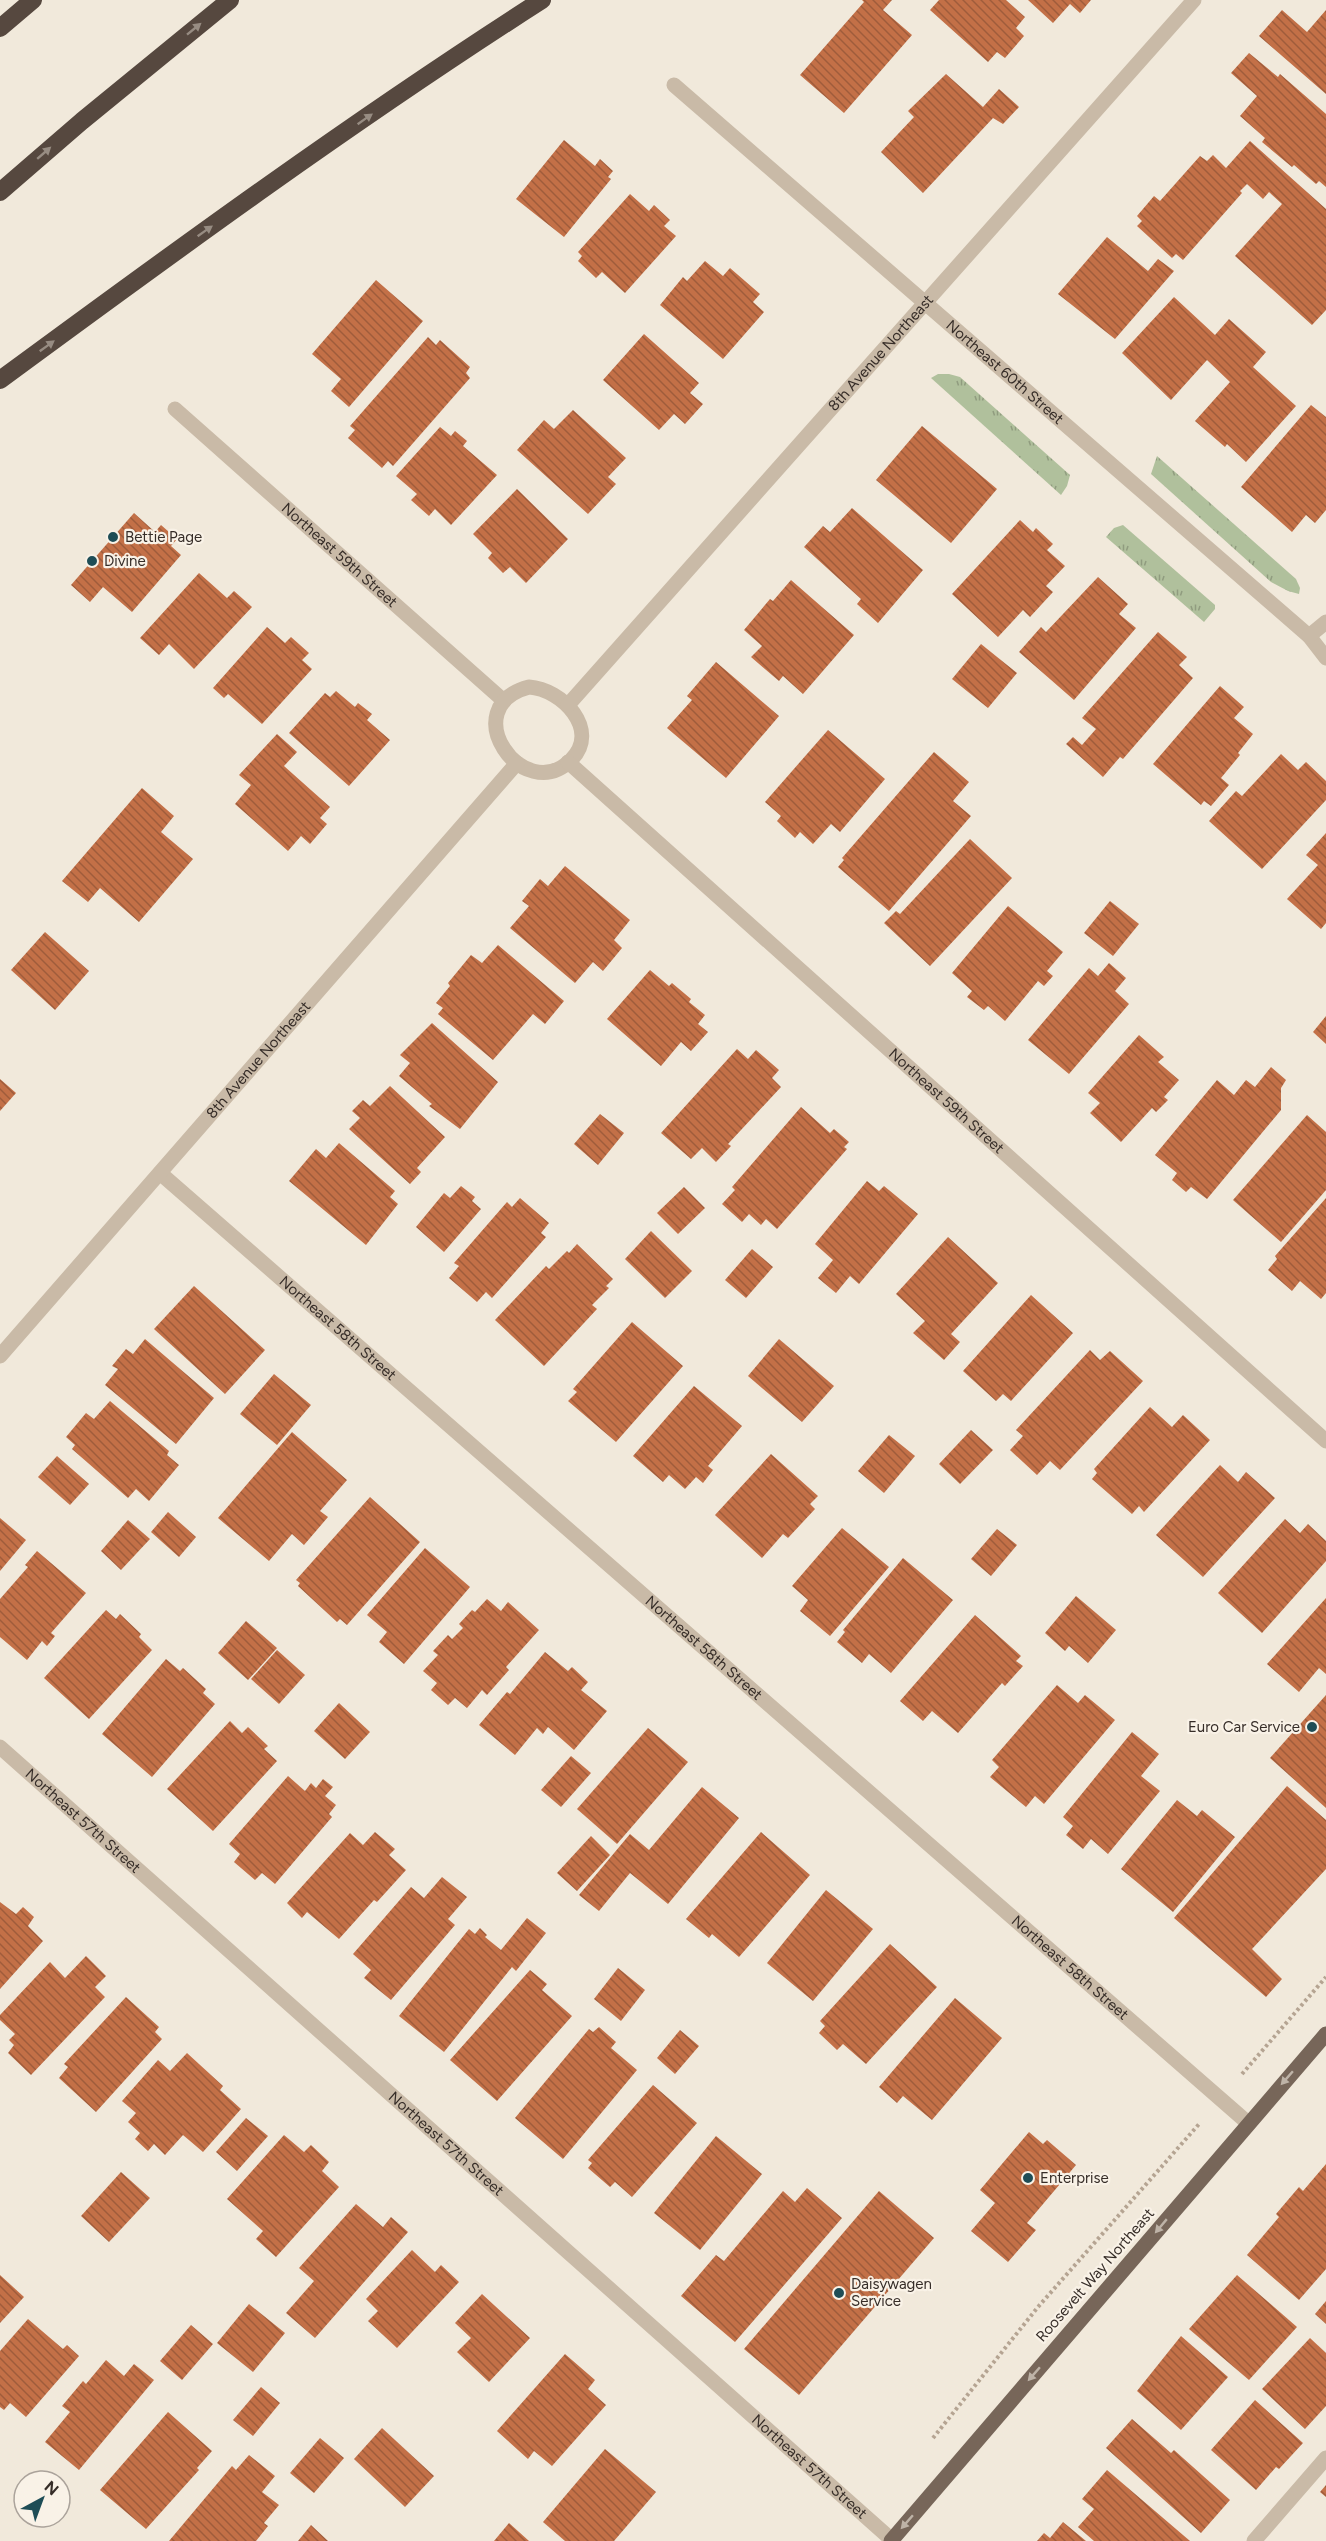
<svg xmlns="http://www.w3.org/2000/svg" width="1326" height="2541" font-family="Figtree,sans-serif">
	<defs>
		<pattern id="grass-tufts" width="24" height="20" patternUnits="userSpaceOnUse" patternTransform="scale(1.5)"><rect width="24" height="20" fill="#b0c09c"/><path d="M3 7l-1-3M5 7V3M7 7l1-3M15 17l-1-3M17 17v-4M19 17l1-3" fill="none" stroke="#909c7f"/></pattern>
		<pattern id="building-back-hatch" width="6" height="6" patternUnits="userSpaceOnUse" patternTransform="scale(1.5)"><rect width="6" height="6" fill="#c37047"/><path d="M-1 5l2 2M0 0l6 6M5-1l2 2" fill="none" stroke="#9f5c3b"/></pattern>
	</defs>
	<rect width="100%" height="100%" fill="#f1e9db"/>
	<g fill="url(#grass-tufts)">
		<polygon points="938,374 949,374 960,377 1070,475 1067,486 1061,495 931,378"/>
		<polygon points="1157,456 1296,579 1300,588 1299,594 1288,591 1271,582 1151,474"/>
		<polygon points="1123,525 1215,605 1215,609 1204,622 1106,537 1114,528"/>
	</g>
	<g fill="url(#building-back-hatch)">
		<polygon points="862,0 892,0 883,10 912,35 844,113 800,75 864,2"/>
		<polygon points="939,0 1006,0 1025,17 1016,28 1024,36 1005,58 997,52 988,62 930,10"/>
		<polygon points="1028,0 1091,0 1080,13 1070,4 1053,23"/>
		<polygon points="1282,10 1307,32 1326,10 1326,94 1259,36"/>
		<polygon points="1249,53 1278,77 1280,74 1326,114 1326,187 1319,181 1316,184 1294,165 1292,167 1262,142 1265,138 1240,116 1257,96 1231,73"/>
		<polygon points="946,74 983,107 999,89 1019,107 1003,124 993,118 923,193 881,152 914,117 908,111"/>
		<polygon points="564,140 595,166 600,159 613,171 608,177 611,179 564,237 516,199"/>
		<polygon points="1250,141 1326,209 1326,310 1312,325 1235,256 1282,204 1269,192 1263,199 1247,184 1240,191 1242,193 1183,260 1176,254 1172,258 1137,226 1142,221 1137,216 1154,196 1160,201 1200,156 1207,161 1213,155 1226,168"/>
		<polygon points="630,194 649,211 654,205 670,220 664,226 676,236 625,293 602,272 596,278 578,261 582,256 578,252"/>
		<polygon points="1107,237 1148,271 1158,259 1174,271 1115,339 1058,294"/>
		<polygon points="705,261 723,276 730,268 760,294 753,302 764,312 723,359 660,305 683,277 687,281"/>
		<polygon points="376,280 423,321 349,407 331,391 341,379 312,354"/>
		<polygon points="1174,297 1215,335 1229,319 1266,352 1253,367 1296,406 1246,462 1227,444 1225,447 1195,421 1230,382 1207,360 1171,400 1122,353"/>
		<polygon points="644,334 699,383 690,393 703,404 685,424 674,414 659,430 603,380"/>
		<polygon points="428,337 436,345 440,340 470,367 466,373 470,378 393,466 388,461 382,468 348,438 355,430 350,426"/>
		<polygon points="1311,405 1326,417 1326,510 1315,523 1306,515 1292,532 1241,487"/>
		<polygon points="573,410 626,458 608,477 616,484 588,514 517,450 544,420 554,429"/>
		<polygon points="922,426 997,489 951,543 876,480"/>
		<polygon points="440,427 451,436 455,431 467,441 463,446 497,475 451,525 435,509 429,516 411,500 417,494 396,476"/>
		<polygon points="517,489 568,539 526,583 510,567 503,573 488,558 492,553 473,534"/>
		<polygon points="852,508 923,570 878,623 857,604 861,599 804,547 823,526 830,532"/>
		<polygon points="134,513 155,532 161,525 177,539 171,546 181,555 132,612 103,587 90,602 71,585"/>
		<polygon points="1020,520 1033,532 1036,528 1053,544 1047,550 1065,566 1046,586 1053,592 1030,617 1023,610 998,637 952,594"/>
		<polygon points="199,573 227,598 234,591 252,607 194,669 169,644 159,655 140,638"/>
		<polygon points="1098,577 1128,604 1119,614 1136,628 1074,700 1019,652 1041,627 1046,632"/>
		<polygon points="791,580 854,635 803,694 783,676 779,681 751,657 762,646 744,630 770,599 773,601"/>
		<polygon points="267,627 285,643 291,637 309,653 302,660 312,669 262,724 228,694 224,698 213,688"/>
		<polygon points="1158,632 1187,657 1179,665 1193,678 1123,759 1120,757 1103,777 1066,744 1073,737 1082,745 1096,729 1082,718"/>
		<polygon points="981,644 1017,673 988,708 952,679"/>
		<polygon points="716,662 779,716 726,778 667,728 692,700 687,696"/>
		<polygon points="1220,686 1244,707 1234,718 1253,734 1238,753 1240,755 1221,778 1229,785 1211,806 1204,801 1201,805 1153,764"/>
		<polygon points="336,691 355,707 358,703 372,714 367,720 390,740 349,786 289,733 325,693 330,697"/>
		<polygon points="828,730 885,779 840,832 831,824 813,844 800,832 795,838 777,821 781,816 765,802"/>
		<polygon points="277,734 297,752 284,766 330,807 320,818 327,824 310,844 301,836 288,851 235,804 251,785 239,775"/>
		<polygon points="934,752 969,782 953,801 971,816 889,911 838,867 844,860 842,858"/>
		<polygon points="1281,754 1298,770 1306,762 1326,781 1326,800 1262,869 1209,821 1236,791 1242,796"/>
		<polygon points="142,788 174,816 161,832 193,859 139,922 100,888 88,902 62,881"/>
		<polygon points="1326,833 1326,923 1321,929 1287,899 1318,865 1306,855"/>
		<polygon points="970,839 1012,878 930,966 884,923 896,911 900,914"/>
		<polygon points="565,866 630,920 614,940 622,948 603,971 593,962 575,983 510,928 529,906 522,901 540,879 548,886"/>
		<polygon points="1110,901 1139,924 1113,956 1084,933"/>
		<polygon points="1008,906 1063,952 1047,971 1053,976 1044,986 1038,981 1005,1021 988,1006 984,1010 967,997 972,991 952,973"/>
		<polygon points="45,932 89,971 55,1010 11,970"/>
		<polygon points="498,945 564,1001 545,1024 533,1014 493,1060 438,1014 443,1008 436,1003 450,986 448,983 471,955 482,963"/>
		<polygon points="1109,963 1126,978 1115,991 1129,1004 1069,1074 1028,1040 1089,968 1098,976"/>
		<polygon points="650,970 669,986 672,983 691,999 689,1002 705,1015 698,1024 708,1032 691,1051 681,1042 661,1066 607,1019"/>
		<polygon points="1326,1016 1326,1044 1313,1032"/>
		<polygon points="432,1023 498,1082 460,1129 429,1106 432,1104 399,1076 410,1063 400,1055"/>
		<polygon points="1139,1035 1164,1057 1158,1062 1179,1080 1164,1097 1168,1100 1156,1112 1152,1108 1121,1142 1090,1113 1100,1103 1088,1093"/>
		<polygon points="737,1049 748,1059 756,1050 779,1070 772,1078 781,1087 728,1144 731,1146 716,1162 702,1148 691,1159 661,1133"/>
		<polygon points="1271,1067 1286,1080 1281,1088 1281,1110 1207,1199 1191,1187 1186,1192 1172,1180 1177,1173 1155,1155 1217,1080 1234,1095 1246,1080 1255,1087"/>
		<polygon points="0,1079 16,1093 0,1111"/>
		<polygon points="390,1086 445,1137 417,1168 421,1172 410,1184 349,1129 360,1118 352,1111 363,1100 370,1106"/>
		<polygon points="801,1107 830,1133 834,1129 849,1142 844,1147 847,1149 777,1229 766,1219 761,1225 749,1214 742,1222 722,1204 735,1190 732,1187"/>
		<polygon points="600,1114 624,1133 598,1165 574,1144"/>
		<polygon points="1307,1115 1326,1132 1326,1190 1281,1242 1233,1200"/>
		<polygon points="339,1143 395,1191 390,1197 398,1204 366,1245 289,1181 316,1149 326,1158"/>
		<polygon points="867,1181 879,1191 884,1186 918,1214 859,1284 850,1276 836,1293 818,1278 833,1260 815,1244"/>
		<polygon points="461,1186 475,1197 472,1201 481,1209 444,1252 416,1227 444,1193 450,1198"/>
		<polygon points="684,1187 705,1208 678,1234 657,1213"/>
		<polygon points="520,1198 549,1223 541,1233 546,1237 492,1298 486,1292 477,1302 449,1278 459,1266 454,1263 507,1202 512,1207"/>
		<polygon points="1326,1198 1326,1293 1321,1299 1300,1281 1292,1291 1268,1270 1277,1259 1275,1256"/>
		<polygon points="651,1231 692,1271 665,1298 625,1259"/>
		<polygon points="948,1237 998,1283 951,1334 960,1342 944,1360 913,1333 925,1321 896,1294"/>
		<polygon points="577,1244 613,1279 606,1286 609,1288 592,1305 597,1309 544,1366 495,1320 546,1266 549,1269 567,1251 569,1253"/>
		<polygon points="752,1249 773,1267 746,1298 725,1280"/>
		<polygon points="194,1286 265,1350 225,1394 154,1329"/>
		<polygon points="1031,1295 1073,1333 1011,1401 1003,1394 996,1401 963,1371"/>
		<polygon points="632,1322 683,1366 616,1442 568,1401 577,1392 573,1389"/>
		<polygon points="145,1339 214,1398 176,1444 105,1385 118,1369 112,1366 126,1349 133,1354"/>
		<polygon points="779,1339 834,1386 802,1422 748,1376"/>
		<polygon points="1090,1350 1100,1360 1110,1351 1143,1381 1060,1470 1050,1461 1037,1475 1010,1450 1023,1436 1016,1430"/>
		<polygon points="274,1374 311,1405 277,1445 240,1414"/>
		<polygon points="694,1386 742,1426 708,1466 713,1470 703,1483 696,1477 685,1489 669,1475 663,1482 633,1456"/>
		<polygon points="110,1401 169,1451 167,1455 179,1465 149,1501 136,1489 128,1498 72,1449 75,1445 66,1437 86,1413 94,1419"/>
		<polygon points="1150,1407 1172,1427 1183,1415 1210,1440 1144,1512 1139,1506 1132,1514 1092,1479 1097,1473 1094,1469"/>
		<polygon points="971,1430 993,1450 960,1484 939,1464"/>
		<polygon points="292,1432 347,1480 320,1511 328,1517 304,1545 292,1534 269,1561 218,1518"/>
		<polygon points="889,1435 915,1456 884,1493 858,1471"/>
		<polygon points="771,1454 818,1496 810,1504 815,1509 788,1538 783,1534 762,1558 715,1515"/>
		<polygon points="57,1456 89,1484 70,1505 38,1477"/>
		<polygon points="1220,1465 1238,1482 1246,1472 1275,1498 1203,1577 1156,1535"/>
		<polygon points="370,1497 420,1542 347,1625 340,1619 337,1622 298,1586 300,1583 296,1580"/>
		<polygon points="168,1512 196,1537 179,1557 151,1532"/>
		<polygon points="0,1518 26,1540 0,1571"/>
		<polygon points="1285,1519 1300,1533 1308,1524 1326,1541 1326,1561 1262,1633 1218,1593"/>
		<polygon points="128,1520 150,1539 121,1570 101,1551"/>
		<polygon points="842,1528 889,1567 830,1636 800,1611 808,1600 792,1586"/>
		<polygon points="997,1529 1017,1545 991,1576 971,1559"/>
		<polygon points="425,1548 470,1587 404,1664 379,1642 387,1632 367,1615"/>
		<polygon points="37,1551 86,1593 51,1633 55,1636 47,1646 42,1641 27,1660 0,1637 0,1599 28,1567 25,1565"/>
		<polygon points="903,1558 953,1600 891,1673 869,1654 862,1663 837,1642 845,1632 843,1630"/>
		<polygon points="1076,1596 1116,1630 1088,1663 1069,1646 1065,1651 1045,1633"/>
		<polygon points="1326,1598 1326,1674 1319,1668 1299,1692 1267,1664"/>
		<polygon points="487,1599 501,1611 508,1602 539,1630 506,1667 509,1670 487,1695 482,1690 467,1708 455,1698 448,1705 431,1690 437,1683 423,1671 438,1655 433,1651 448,1635 452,1639 463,1628 459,1624 472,1610 475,1612"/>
		<polygon points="106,1610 116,1619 120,1614 141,1634 139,1637 152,1650 89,1719 44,1678"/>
		<polygon points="975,1615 1021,1656 1016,1661 1023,1666 1005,1686 1002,1683 958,1733 932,1711 923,1721 900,1701"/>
		<polygon points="246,1621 277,1648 248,1680 218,1653"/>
		<polygon points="277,1650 305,1675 279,1704 251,1679"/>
		<polygon points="545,1652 568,1671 572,1667 588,1682 581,1690 607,1711 574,1750 548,1727 543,1734 537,1728 515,1755 479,1725 507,1692 510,1694"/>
		<polygon points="166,1659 180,1671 183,1668 206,1689 203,1693 215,1704 152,1777 102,1734"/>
		<polygon points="1057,1685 1078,1703 1085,1695 1115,1720 1044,1804 1035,1796 1026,1807 990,1777 999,1767 992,1760"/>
		<polygon points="1326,1695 1326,1808 1270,1758"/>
		<polygon points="339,1703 370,1732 345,1759 314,1731"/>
		<polygon points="230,1721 242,1733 248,1727 268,1746 264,1749 277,1761 213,1831 167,1789"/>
		<polygon points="648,1728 688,1762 617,1844 577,1809"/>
		<polygon points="1132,1732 1159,1754 1141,1776 1160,1791 1108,1854 1091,1839 1083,1849 1066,1835 1073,1826 1063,1817"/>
		<polygon points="571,1756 591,1773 561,1807 541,1790"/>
		<polygon points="288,1776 305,1791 311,1783 316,1788 323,1779 333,1787 325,1796 336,1805 329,1814 332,1817 275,1884 262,1873 255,1880 234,1862 240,1854 229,1844"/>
		<polygon points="1287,1786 1326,1820 1326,1869 1252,1949 1282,1979 1266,1997 1174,1918"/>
		<polygon points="702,1787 739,1818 668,1904 630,1873 599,1911 579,1895 630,1834 649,1850"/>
		<polygon points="1177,1800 1197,1816 1202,1810 1235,1837 1173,1912 1121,1869"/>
		<polygon points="375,1832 395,1849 389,1855 406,1870 377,1902 374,1900 339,1939 307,1912 302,1918 287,1903 350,1833 363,1845"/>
		<polygon points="761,1832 810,1875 739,1957 712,1934 709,1938 686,1919"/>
		<polygon points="591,1836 610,1855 577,1891 557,1873"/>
		<polygon points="442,1877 467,1897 448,1919 455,1925 391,2000 364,1978 371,1970 353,1954 411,1887 424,1898"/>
		<polygon points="826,1890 873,1929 813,2001 767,1963"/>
		<polygon points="0,1902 16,1914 23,1907 34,1917 28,1926 43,1941 0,1989"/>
		<polygon points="527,1918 546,1933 516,1971 512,1967 444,2052 399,2016 469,1929 475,1934 480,1928 487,1935 485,1937 501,1950"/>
		<polygon points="890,1944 937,1987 866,2064 843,2044 837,2050 819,2033 825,2026 820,2021"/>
		<polygon points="86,1956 106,1976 95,1987 105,1997 31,2075 8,2053 14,2045 9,2040 15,2034 0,2020 0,2015 50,1962 65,1978"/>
		<polygon points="618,1968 645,1990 621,2021 594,1999"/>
		<polygon points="530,1970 547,1984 542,1990 572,2016 497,2101 450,2060"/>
		<polygon points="126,1997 159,2027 155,2032 162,2039 96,2112 59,2078 68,2067 64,2064"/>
		<polygon points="955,1998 1002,2038 932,2120 903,2096 897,2103 879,2087"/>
		<polygon points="599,2027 616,2042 611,2048 637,2070 563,2159 515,2118 589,2029 593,2032"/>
		<polygon points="680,2030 699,2046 675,2074 657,2058"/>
		<polygon points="187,2053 223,2086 220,2090 241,2109 203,2152 183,2135 165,2155 154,2144 148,2151 135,2139 140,2133 128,2122 136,2113 122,2101 158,2060 170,2071"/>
		<polygon points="653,2085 697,2123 632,2197 615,2182 610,2187 588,2168 592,2163 588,2160"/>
		<polygon points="246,2118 268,2136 237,2171 216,2152"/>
		<polygon points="1029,2132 1043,2144 1047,2140 1076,2165 1027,2223 1036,2230 1008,2262 971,2231 995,2203 980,2190"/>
		<polygon points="284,2135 304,2152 311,2145 329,2162 322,2171 339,2187 276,2257 256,2239 263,2231 227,2199"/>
		<polygon points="716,2136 762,2174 700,2250 654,2213"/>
		<polygon points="1326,2164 1326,2269 1299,2300 1247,2255 1279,2217 1276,2214 1299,2187 1303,2191"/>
		<polygon points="121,2172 150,2198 109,2242 81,2216"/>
		<polygon points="807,2188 842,2218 735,2342 681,2296 716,2255 724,2261 783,2191 795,2202"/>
		<polygon points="879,2191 934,2238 799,2395 744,2349"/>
		<polygon points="356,2204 383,2227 391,2217 408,2232 315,2338 286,2313 314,2281 299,2268"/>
		<polygon points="412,2250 435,2272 441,2265 459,2282 397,2348 368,2321 378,2311 366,2299"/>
		<polygon points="0,2275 24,2297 0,2323"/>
		<polygon points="1237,2275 1297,2327 1249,2380 1189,2329"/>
		<polygon points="482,2294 530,2338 489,2382 457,2352 471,2338 455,2323"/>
		<polygon points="1326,2301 1326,2324 1315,2314"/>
		<polygon points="249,2304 285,2333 253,2372 217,2343"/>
		<polygon points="28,2319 63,2349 67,2345 79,2356 26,2417 10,2403 4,2410 0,2407 0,2351"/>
		<polygon points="191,2325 213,2344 182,2380 160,2361"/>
		<polygon points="1181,2336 1228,2377 1181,2430 1137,2391"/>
		<polygon points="1310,2338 1326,2353 1326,2406 1305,2429 1262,2389"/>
		<polygon points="565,2354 595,2380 588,2389 606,2405 552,2466 534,2451 528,2459 497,2431"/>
		<polygon points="106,2360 124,2376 134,2364 154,2380 79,2470 45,2442 70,2412 62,2406 83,2381 86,2384"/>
		<polygon points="261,2387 280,2403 253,2436 233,2420"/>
		<polygon points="1255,2400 1303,2443 1279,2469 1276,2467 1256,2490 1211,2450"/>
		<polygon points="168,2412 212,2451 197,2468 199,2470 146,2529 100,2490"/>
		<polygon points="1132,2419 1171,2453 1174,2450 1230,2500 1201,2533 1106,2448"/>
		<polygon points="382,2428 434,2476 405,2507 354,2459"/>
		<polygon points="320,2438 344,2458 314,2493 290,2473"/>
		<polygon points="605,2449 656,2492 614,2541 565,2541 543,2522"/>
		<polygon points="249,2455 275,2476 262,2492 279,2505 264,2523 268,2526 256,2541 169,2541 232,2466 236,2470"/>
		<polygon points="1107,2470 1190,2541 1094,2541 1078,2527 1094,2509 1082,2499"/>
		<polygon points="1326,2485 1326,2497 1320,2492"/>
		<polygon points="1063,2522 1086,2541 1037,2541 1044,2533 1050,2538"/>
		<polygon points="509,2523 529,2541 494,2541"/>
		<polygon points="311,2525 328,2541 298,2541"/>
	</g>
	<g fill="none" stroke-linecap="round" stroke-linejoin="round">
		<g stroke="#b5a492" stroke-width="4" stroke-dasharray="3 3" stroke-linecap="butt">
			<polyline points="1242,2074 1326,1977"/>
			<polyline points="933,2438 1038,2307 1200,2123"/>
		</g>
		<g stroke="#c9baa7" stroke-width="15">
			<path id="s1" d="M674,85L1309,636L1326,658"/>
			<path id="s2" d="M175,409L504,701"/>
			<polyline points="1309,636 1326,622"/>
			<path d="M529,687C562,689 601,730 571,760C523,807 454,707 529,687Z"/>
			<path id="s3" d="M568,705L1194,0"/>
			<path id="s4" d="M568,762L1326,1441"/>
			<path id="s5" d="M160,1173L1248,2123"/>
			<path id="s6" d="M0,1356L517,763"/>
			<path id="s7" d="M0,1747L892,2540"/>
			<polyline points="1254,2541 1326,2458"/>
		</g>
		<polyline stroke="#776659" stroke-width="15" points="891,2541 1326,2034"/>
		<g stroke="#56483f" stroke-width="18">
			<polyline points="0,28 33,0"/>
			<polyline points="0,192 82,121 230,0"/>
			<path d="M0,380C178,249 356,119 542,0"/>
		</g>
	</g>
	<defs><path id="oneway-solid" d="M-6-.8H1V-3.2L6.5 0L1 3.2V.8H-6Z" transform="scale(1.5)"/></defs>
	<g fill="#978c82">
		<use href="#oneway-solid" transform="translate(194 29) rotate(-39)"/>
		<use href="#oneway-solid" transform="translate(365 119) rotate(-35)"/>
		<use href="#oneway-solid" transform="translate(44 153) rotate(-41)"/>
		<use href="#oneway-solid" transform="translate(205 231) rotate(-35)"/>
		<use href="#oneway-solid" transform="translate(47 346) rotate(-36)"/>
	</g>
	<g fill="#beb3a7">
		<use href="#oneway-solid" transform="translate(1287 2078) rotate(131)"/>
		<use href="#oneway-solid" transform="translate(1161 2226) rotate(130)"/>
		<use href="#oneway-solid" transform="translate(1034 2374) rotate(131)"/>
		<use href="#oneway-solid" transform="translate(907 2522) rotate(131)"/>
	</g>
	<g fill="#1e4d56" stroke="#f9f2e7" stroke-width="2">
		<circle cx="113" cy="537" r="6"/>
		<circle cx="92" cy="561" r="6"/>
		<circle cx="1312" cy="1727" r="6"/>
		<circle cx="1028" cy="2178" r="6"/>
		<circle cx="839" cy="2293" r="6"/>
	</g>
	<g text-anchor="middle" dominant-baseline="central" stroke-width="4.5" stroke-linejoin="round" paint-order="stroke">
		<g font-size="15" fill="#362d28" stroke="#f9f2e7">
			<text stroke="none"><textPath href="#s3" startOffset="471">8th Avenue Northeast</textPath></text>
			<text stroke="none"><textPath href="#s1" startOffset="438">Northeast 60th Street</textPath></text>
			<text stroke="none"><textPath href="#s2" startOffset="220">Northeast 59th Street</textPath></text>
			<text stroke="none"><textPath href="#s6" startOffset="393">8th Avenue Northeast</textPath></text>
			<text stroke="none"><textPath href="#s4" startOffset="508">Northeast 59th Street</textPath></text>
			<text stroke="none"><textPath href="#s5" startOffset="236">Northeast 58th Street</textPath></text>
			<text stroke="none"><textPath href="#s5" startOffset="722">Northeast 58th Street</textPath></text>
			<text stroke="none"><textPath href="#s7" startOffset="111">Northeast 57th Street</textPath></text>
			<text stroke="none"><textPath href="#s5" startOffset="1208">Northeast 58th Street</textPath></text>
			<text stroke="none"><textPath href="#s7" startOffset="597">Northeast 57th Street</textPath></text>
			<text transform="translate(1095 2275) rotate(-49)">Roosevelt Way Northeast</text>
			<text stroke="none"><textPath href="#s7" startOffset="1083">Northeast 57th Street</textPath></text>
		</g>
		<g font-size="15" fill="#362d28" stroke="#f9f2e7" text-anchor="start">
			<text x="125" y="537">Bettie Page</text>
			<text x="104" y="561">Divine</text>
			<text x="1300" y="1727" text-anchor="end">Euro Car Service</text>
			<text x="1040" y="2178">Enterprise</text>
			<text x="851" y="2284">Daisywagen<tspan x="851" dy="17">Service</tspan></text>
		</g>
	</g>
	<g transform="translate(42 2499) rotate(41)"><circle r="28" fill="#f9f2e7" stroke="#aba39b" stroke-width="1.5"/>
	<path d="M0-4.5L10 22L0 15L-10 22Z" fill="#1e4d56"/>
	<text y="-9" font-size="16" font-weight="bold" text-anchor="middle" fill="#362d28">N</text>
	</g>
</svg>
